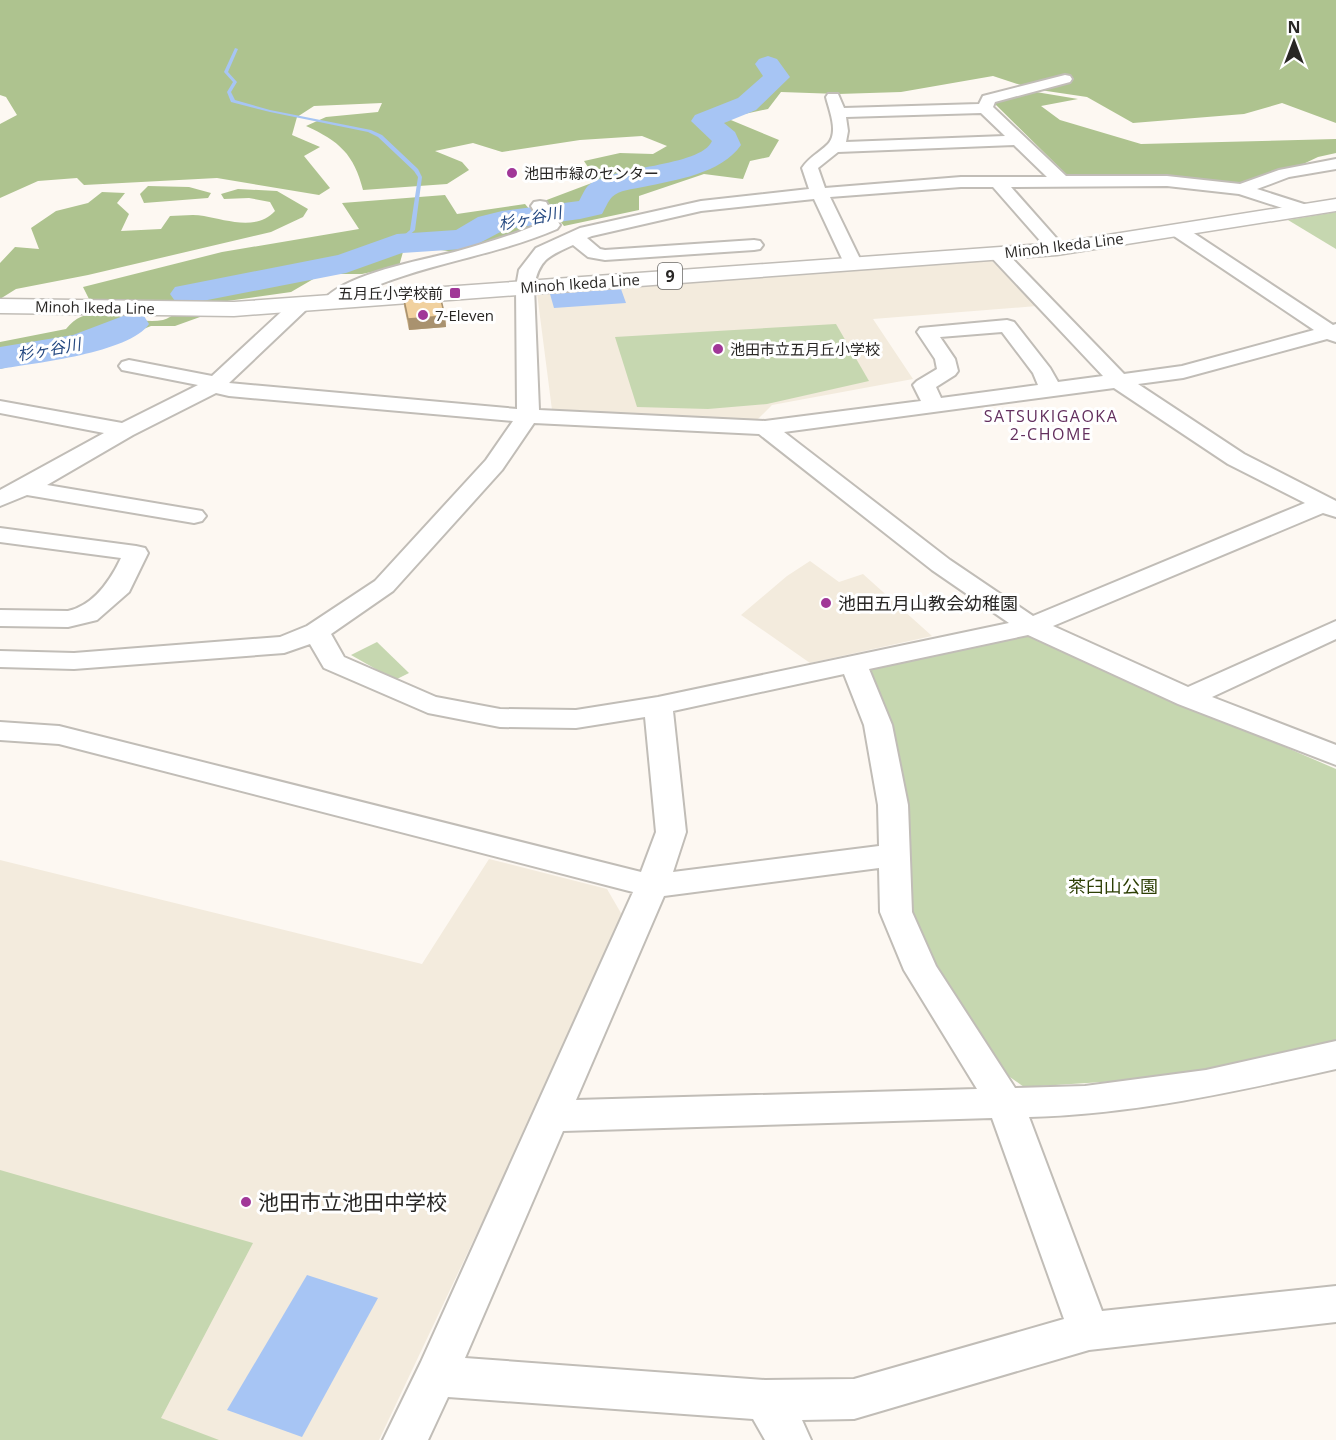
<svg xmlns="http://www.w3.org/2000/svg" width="1336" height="1440" font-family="'Open Sans','Noto Sans JP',sans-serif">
	<rect width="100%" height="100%" fill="#fdf8f2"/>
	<g fill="#f3ebdd">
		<polygon points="991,260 1037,306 873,319 913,379 772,405 756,421 552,410 537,293"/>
		<polygon points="810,561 839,582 863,574 932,636 810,663 741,615 787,576"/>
		<polygon points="489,859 607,889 625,920 379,1440 0,1440 0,860 422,964"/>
	</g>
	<g fill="#c6d7b0">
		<polygon points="1336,212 1336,249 1288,220"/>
		<polygon points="836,324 869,381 767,404 708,409 637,407 615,337"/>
		<polygon points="1024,634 1336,769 1336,1041 1247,1063 1150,1079 1024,1087 1007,1075 935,970 910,911 868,673 874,666"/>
		<polygon points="377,642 409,673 395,680 351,655"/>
		<polygon points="0,1170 253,1243 161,1418 219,1440 0,1440"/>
	</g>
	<g fill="#aec38f">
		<path d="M0,0H1336V123L1282,103L1244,114L1133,123L1087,97L1033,89L993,76L901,92L838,94L781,92L768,109L726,118L779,140L769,157L750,161L743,179L704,174L639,196V210L564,226L544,201L597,181L584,161L620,153L653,154L667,146L642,136L580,140L502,152L473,143L435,151L462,162L469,170L447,184L363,190C354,154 339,141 306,126L326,117L378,112L382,103L314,106L297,117L292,135L320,147L304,156L330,188L319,195L217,178L84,185L77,178L38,181L0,198V124L17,115L6,97L0,95Z"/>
		<polygon points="1030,91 1078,99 1041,106 1060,120 1141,144 1336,139 1336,153 1318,157 1299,166 1240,184 1168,175 1069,177 993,102"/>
		<polygon points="148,186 189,187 211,193 208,198 144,203 140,194"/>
		<path d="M238,189L277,191L308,209L303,217L271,232L88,275L16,289L0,299V263L15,247L39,249L31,228L56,211L88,203L102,192L125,193L117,203L129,214L121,231L161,229L170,216C181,216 193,214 204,216C226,220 257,231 275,211L270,202L249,198L224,199L221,194Z"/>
		<polygon points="445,195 457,214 525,204 543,225 455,252 405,245 399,266 362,274 322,274 291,292 220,302 89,299 83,287 222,252 359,229 342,203"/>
		<path d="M200,312V317L175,326H151L116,340L10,360L8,367L0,369V342L66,329C92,296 130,327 163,320C168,319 172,315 176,314C183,311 192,312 200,312Z"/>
	</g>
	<g fill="#a7c5f4">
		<polygon points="621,289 626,303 554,308 550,294"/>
		<polygon points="307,1275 378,1298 302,1437 227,1410"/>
	</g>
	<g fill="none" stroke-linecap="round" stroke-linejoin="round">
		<polygon fill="#a7c5f4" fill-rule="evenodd" points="235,48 238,49 228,72 237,82 231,92 235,100 270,110 371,130 382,135 418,169 422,177 415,230 399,245 394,244 410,230 418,177 414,171 378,137 368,132 270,112 231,102 227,92 233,82 224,72"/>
		<g fill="#a7c5f4" fill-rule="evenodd">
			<path d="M768,56L777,59L790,77L756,110L724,123L735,132L741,145C721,174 675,180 643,187C633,189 619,190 612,197C608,201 605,209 602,214L580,219L506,229L474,246L463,249L402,253L346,273L187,304L175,301L170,294L175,287L338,255L397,234L456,230L478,217L502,211L579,201C582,196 585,188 589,185C611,166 701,167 712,141L691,121L695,115L738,98L763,76L755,64L759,59Z"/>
			<path d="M131,313L144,316L149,324C129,353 35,363 0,369V347L73,335Z"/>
		</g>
		<g stroke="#c1bdb7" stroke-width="4">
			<g id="minor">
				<path d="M1065,75L1070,76L1072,79L1070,82L995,102L993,107L1066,176H1167L1240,184L1279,170L1336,159V169L1289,177L1257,189L1310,206L1313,210L1310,214L1304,215L1239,194L1167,186L1011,187L1066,249L1063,253H1051L993,187H961L830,197L862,263L860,267H846L844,263L814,199L701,211L592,236L587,238L600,249L605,250L754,240L760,241L763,245L760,249L754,250L605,260L588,257L573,245C549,256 539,259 534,287L539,410L765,421L921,401L913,385L917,381L937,369L935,359L917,332L920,328L1007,320L1014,322L1050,368L1058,382L1103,376L991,257L988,253L991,249H1003L1124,374L1182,366L1314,330L1171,234L1168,230L1171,226H1183L1333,325L1336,324V342L1327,339L1183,378L1138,384L1244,454L1336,501V517L1323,513L1053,626L1188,687L1336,621V639L1212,697L1336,745V765L1178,704L1028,635L869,669L892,725L908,805L912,912L936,966L1015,1088L1085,1086L1206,1070L1336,1041V1069C1234,1092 1134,1114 1029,1117L1102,1311L1336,1286V1322L1089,1350L854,1419L802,1420L811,1440H765L753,1419L448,1397L428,1440H383L421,1362L633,892L59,744L0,740V722L59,726L641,872L656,832L645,717L576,728L500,727L428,713L324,668L310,644L284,653L74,669L0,667V651L74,653L280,637L307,626L375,581L486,460L513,421L229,396L216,393L133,435L47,485L202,511L206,516L202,521L194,523L27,495L0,506V490L104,433L0,413V401L122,423L198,385L122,370L119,366L122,362L129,360L212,376L293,301H307L310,305L307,309L229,383L517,409L516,287L519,270L536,248L580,228L701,201L809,189L802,168C809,157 819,153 828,144C839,132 829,110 826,97L828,94H838L844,108L979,104L983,96ZM981,113L1005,136L846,142L848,131L846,117ZM1014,145L1047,177H961L825,188L818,168L838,152ZM1002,332L1033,373L1038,385L941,398L936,387L955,375L958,371L955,359L940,337ZM1114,388L1228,464L1305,503L1033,616L950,560L784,432ZM534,423L759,434L932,570L1009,623L658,697L576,710L500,709L436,697L344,657L331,634L393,591L502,470ZM844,674L864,725L878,805L879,846L673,872L686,832L673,711ZM879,868L880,912L904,970L977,1089L576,1100L664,896ZM992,1118L1064,1319L854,1379L765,1380L465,1358L563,1131Z"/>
				<path d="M540,201L546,202L560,225L557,229C499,254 436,262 378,285C362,291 340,311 324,307L321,303C341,274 424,260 458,251C486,243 514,235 541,223L531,206L534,202Z"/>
				<path d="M0,528L136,546L145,548L148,553L129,592L97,620L68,627L0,626V610L68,611C94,605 110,581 121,558L0,542Z"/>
			</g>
		</g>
		<g stroke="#c1bdb7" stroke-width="3">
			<polygon id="primary" points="1336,199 1336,211 1057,255 234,316 0,313 0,299 234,302 1057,243"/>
		</g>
		<use href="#minor" fill="#fff" fill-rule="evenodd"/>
		<use href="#primary" fill="#fff" fill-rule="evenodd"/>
	</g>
	<polygon fill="#cfb489" points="403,295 445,316 446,327 409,330 404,306"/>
	<polygon fill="#a9926f" points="445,316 446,327 409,330 408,319"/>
	<polygon fill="#f1d19f" stroke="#a9926f" stroke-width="1.5" points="439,292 445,316 408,319 403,295"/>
	<g fill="#a13798" stroke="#fff" stroke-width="2">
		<circle cx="512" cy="173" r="6"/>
		<rect x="449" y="287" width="12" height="12" rx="3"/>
		<circle cx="423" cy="315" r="6"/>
		<circle cx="718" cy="349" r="6"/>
		<circle cx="826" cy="603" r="6"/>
		<circle cx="246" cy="1202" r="6"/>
	</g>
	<g text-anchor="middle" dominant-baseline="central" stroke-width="6" stroke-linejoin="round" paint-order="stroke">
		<g font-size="15" fill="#292725" stroke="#fff" text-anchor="start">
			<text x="524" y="173">池田市緑のセンター</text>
			<text x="443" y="293" text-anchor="end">五月丘小学校前</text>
			<text x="435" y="315">7-Eleven</text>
			<text x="730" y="349">池田市立五月丘小学校</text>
		</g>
		<g font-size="15" fill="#292725" stroke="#fff">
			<text transform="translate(1064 245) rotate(-7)">Minoh Ikeda Line</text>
			<text transform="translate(580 283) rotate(-4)">Minoh Ikeda Line</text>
			<text transform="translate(95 307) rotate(1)">Minoh Ikeda Line</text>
		</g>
		<g font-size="16" font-style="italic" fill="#244880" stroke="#fff">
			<text transform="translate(530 218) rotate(-11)">杉ヶ谷川</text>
			<text transform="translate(49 349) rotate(-10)">杉ヶ谷川</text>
		</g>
		<rect fill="#fff" stroke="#696866" stroke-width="1.5" x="658" y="263" width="24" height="26" rx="4.5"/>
		<g font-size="16" font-weight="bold" fill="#292725">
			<text x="670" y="276">9</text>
		</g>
		<g font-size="16" letter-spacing="1.5" fill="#632f5e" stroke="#fff">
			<text x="1051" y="416">SATSUKIGAOKA<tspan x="1051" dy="18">2-CHOME</tspan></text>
		</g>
		<g font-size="18" fill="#292725" stroke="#fff" text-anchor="start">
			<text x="838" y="603">池田五月山教会幼稚園</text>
		</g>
		<g font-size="18" fill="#2d3f04" stroke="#fff">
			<text x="1113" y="886">茶臼山公園</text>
		</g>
		<g font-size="21" fill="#292725" stroke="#fff" text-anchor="start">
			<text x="258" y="1202">池田市立池田中学校</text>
		</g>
	</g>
	<g transform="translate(1294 42)" stroke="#ffffff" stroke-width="4.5" paint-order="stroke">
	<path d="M0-4.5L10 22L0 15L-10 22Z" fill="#292725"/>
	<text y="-9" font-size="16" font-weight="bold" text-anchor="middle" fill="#292725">N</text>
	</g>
</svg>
